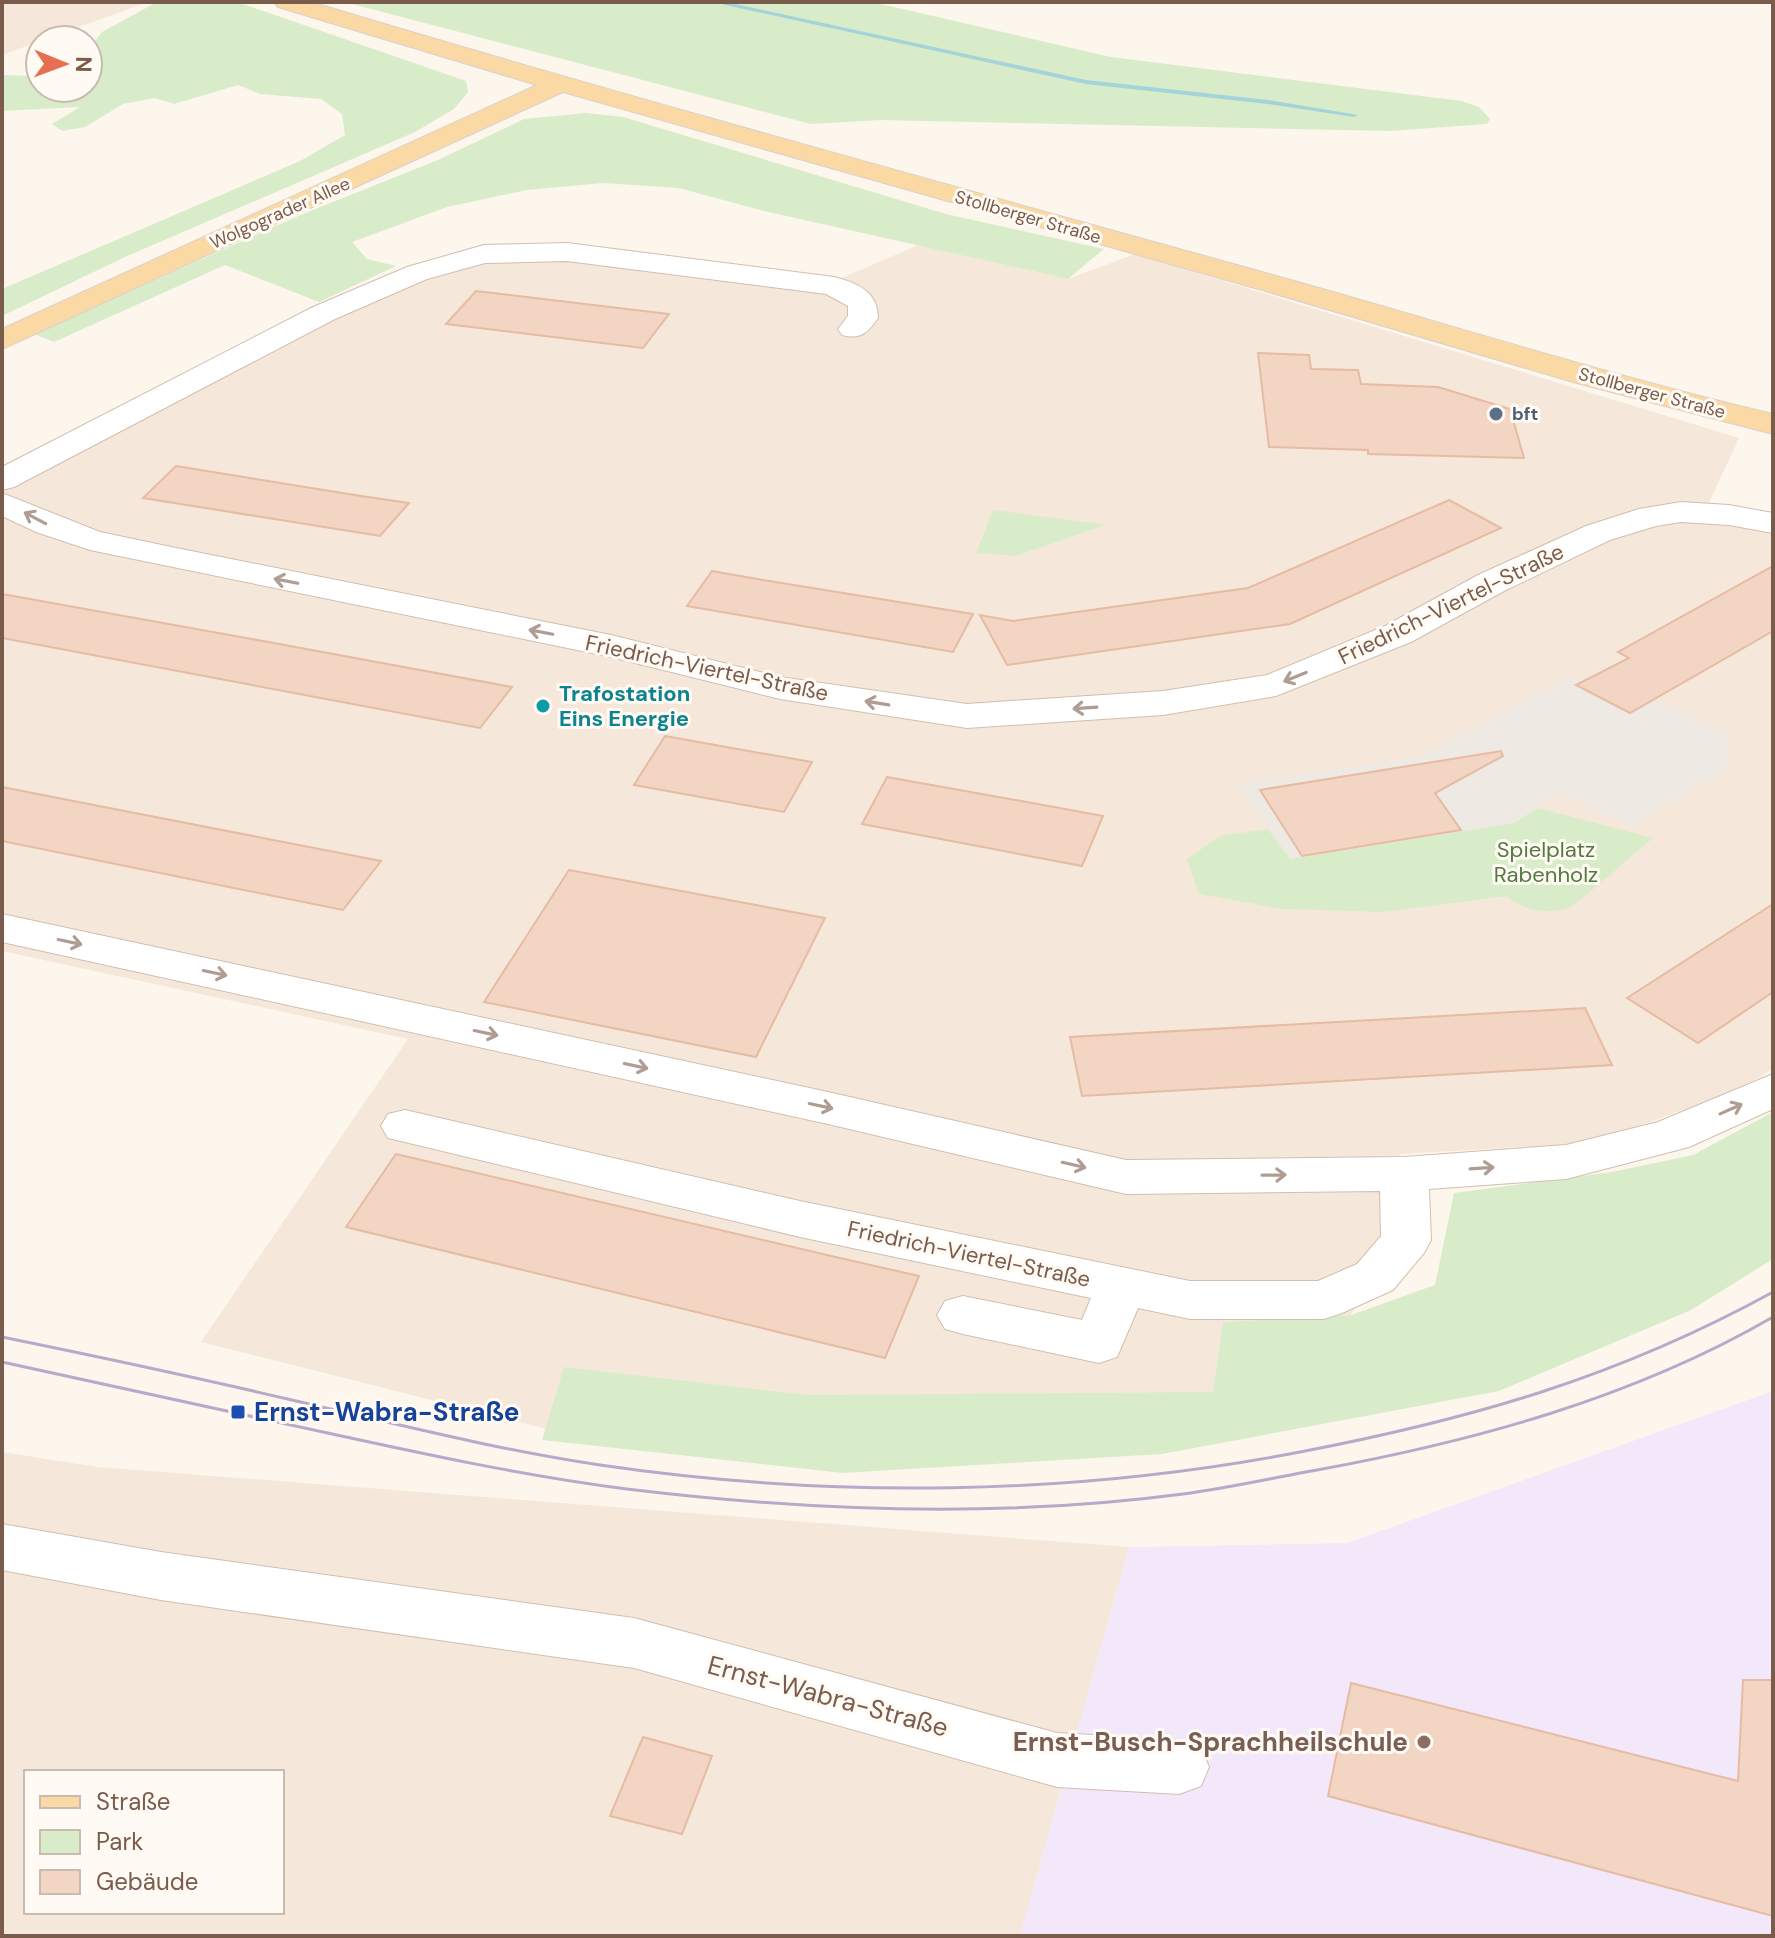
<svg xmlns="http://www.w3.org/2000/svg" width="1775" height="1938" font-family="'DM Sans',sans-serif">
	<rect width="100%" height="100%" fill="#fdf6ec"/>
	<g fill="#f5e8da" fill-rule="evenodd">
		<polygon points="2,2 148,2 2,55"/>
		<polygon points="559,244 835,281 918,245 1068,279 1135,254 1739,438 1701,520 1773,532 1773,1069 1736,1091 1591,1143 1400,1154 1382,1250 1351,1315 1223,1322 1213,1392 602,1443 201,1342 408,1039 2,951 2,472 416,265 452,253 500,245"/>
		<path d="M2,1452L98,1467L1129,1547L1020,1936H2ZM26,1772H282V1912H26Z"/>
	</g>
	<polygon fill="#efe9e4" points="1568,678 1621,683 1727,735 1729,768 1630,826 1557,791 1514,823 1290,859 1236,784 1420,757"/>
	<polygon fill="#f3e8fa" points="1773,1391 1773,1936 1020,1936 1129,1547 1347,1543"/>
	<g fill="#d8ecc9">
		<polygon points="157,2 237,2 466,81 468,92 454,109 415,132 125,257 2,316 2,289 300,161 345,135 342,114 321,99 260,94 238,85 174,104 155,98 123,104 85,127 62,131 52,124 80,107 2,111 2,75 40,76 40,88 88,88 88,50 102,32"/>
		<polygon points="344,2 872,2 1111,57 1462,101 1479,107 1490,119 1487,124 1390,131 880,120 811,124"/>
		<polygon points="586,113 623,117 946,214 1104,249 1068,279 760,210 679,188 603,183 527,190 447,207 352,242 367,259 396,266 319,302 225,265 54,342 34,334 303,214 438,160 524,119"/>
		<polygon points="993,510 1106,525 1015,556 976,553"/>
		<path d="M1538,808L1653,838C1638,850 1578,905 1566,909C1547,914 1520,910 1507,896L1383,912L1283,909L1199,894L1187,859L1220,836L1268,829L1290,859L1514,823Z"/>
		<polygon points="1773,1112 1773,1259 1691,1310 1499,1391 1162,1454 843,1473 542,1440 564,1367 807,1395 1213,1392 1223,1322 1351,1315 1435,1285 1454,1193 1612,1172 1693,1155"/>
	</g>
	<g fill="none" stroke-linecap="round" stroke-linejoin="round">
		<polygon fill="#a5d3da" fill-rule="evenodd" points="712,2 726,2 1086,80 1268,100 1358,115 1354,117 1268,104 1086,84"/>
	</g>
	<g fill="#f3d5c3" stroke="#e6bba3" stroke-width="2">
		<polygon points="476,291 669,314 643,348 446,324"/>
		<polygon points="1258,353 1309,355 1311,369 1358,370 1361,384 1438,387 1510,409 1524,458 1368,454 1368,450 1269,447"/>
		<polygon points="176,466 361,496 409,503 380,536 143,498"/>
		<polygon points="1449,500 1501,528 1290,624 1007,665 980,615 1013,621 1248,588"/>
		<polygon points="1773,566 1773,631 1630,713 1576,685 1629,658 1618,652"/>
		<polygon points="712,571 763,580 973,614 953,652 687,606"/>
		<polygon points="2,594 263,641 512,687 480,728 2,638"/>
		<polygon points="665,736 743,750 812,762 784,812 634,785"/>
		<polygon points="1501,751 1503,756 1435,793 1461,830 1302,856 1260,790"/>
		<polygon points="887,777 1027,802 1103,816 1082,866 862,824"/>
		<polygon points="2,787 99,806 381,861 343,910 2,841"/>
		<polygon points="569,870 825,918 756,1057 484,1002"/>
		<polygon points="1773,904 1773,992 1698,1043 1627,998"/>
		<polygon points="1585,1008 1612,1065 1082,1096 1070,1037"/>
		<polygon points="396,1154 827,1255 919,1276 885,1358 346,1227"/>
		<polygon points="1743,1680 1773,1680 1773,1916 1328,1796 1351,1683 1738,1781"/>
		<polygon points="643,1737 712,1756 682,1834 610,1816"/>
	</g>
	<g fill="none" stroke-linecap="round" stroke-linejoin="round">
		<g stroke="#d1beb0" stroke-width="2">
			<g id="minor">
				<path d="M567,243L834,277C858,283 878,292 878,318C868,333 860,340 842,335L838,329L848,316V306L826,294L567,261L485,263L427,279L335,319L14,487L2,490V467L313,307L407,267L484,245Z"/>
				<polygon points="2,493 100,532 176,548 611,635 780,677 967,704 1163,691 1267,675 1385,626 1478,575 1586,526 1639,509 1681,502 1729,505 1773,513 1773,533 1729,525 1681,522 1656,526 1610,540 1504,591 1411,642 1276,696 1163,715 967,728 780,699 611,657 90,550 36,532 2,516"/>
				<polygon points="2,914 828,1092 1126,1160 1404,1157 1566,1145 1658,1122 1773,1074 1773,1109 1689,1147 1566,1179 1429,1189 1431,1240 1424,1253 1393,1290 1342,1313 1324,1319 1190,1319 1138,1308 1117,1357 1099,1363 963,1334 945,1329 937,1315 945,1301 963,1296 1082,1320 1091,1298 800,1237 405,1142 388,1138 381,1126 388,1114 405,1110 800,1201 1190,1281 1318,1281 1357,1264 1381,1236 1380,1191 1126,1194 828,1124 2,942"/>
				<polygon points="2,1524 161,1552 634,1618 1057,1733 1179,1740 1201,1748 1209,1767 1201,1786 1179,1794 1057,1787 634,1668 161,1600 2,1570"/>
			</g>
		</g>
		<g stroke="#dad1cd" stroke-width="2">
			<path id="major" d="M274,2H311C633,99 957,187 1280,277C1445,323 1607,375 1773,414V434L1573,382L1262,290L563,92L2,349V329L537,85L278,7Z"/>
		</g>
		<use href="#minor" fill="#fff" fill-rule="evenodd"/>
		<use href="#major" fill="#fbd9a5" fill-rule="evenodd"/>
		<g stroke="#b9a8c9" stroke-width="3">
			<path d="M2,1337C100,1357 199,1378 296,1401C397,1424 498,1450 600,1465C832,1499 1070,1496 1300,1452C1472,1419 1618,1377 1773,1292"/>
			<path d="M2,1362C109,1385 216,1408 323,1432C424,1454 525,1476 627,1489C808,1511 1002,1518 1183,1494C1228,1488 1272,1478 1317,1470C1475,1441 1633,1398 1773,1317"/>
		</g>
	</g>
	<defs><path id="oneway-shaft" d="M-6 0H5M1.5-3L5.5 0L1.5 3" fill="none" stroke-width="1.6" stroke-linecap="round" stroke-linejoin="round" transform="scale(2)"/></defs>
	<g stroke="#af9d94">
		<use href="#oneway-shaft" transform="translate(35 518) rotate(-152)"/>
		<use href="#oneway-shaft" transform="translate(286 581) rotate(-169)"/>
		<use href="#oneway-shaft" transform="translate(541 632) rotate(-169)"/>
		<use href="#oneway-shaft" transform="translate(1295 677) rotate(158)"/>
		<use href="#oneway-shaft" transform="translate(877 703) rotate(-171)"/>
		<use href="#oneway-shaft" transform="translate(1085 708) rotate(176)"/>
		<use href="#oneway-shaft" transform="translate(70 942) rotate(12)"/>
		<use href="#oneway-shaft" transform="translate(215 973) rotate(12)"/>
		<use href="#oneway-shaft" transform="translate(486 1033) rotate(12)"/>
		<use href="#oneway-shaft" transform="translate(636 1066) rotate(12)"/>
		<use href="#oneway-shaft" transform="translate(821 1106) rotate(12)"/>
		<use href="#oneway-shaft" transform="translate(1731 1109) rotate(-24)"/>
		<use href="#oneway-shaft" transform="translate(1074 1165) rotate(13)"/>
		<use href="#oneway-shaft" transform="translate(1482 1168) rotate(-4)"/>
		<use href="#oneway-shaft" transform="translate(1274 1175) rotate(-1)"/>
	</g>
	<circle fill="#5c6f8a" stroke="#fffaf3" stroke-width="3" cx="1496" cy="414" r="8"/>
	<circle fill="#0f9aa8" stroke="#fffaf3" stroke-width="3" cx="543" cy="706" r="8"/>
	<rect fill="#1a4fb4" stroke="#fffaf3" stroke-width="3" x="230" y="1404" width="16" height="16" rx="4"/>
	<circle fill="#8d6e63" stroke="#fffaf3" stroke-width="3" cx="1424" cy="1742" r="8"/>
	<g text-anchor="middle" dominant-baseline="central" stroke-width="6" stroke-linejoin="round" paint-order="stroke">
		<g font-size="18" fill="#7a5c4d" stroke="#fffaf3">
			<text transform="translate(280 213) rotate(-24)">Wolgograder Allee</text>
			<text transform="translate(1028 217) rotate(16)">Stollberger Straße</text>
			<text transform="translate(1652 393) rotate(15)">Stollberger Straße</text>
		</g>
		<g font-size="18" font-weight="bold" fill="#4e5e75" stroke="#fffaf3" text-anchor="start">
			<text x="1512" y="414">bft</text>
		</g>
		<g font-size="22" fill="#7a5c4d" stroke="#fffaf3">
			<text transform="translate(1451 604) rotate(-26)">Friedrich-Viertel-Straße</text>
			<text transform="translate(707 668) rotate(12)">Friedrich-Viertel-Straße</text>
			<text transform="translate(969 1254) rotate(12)">Friedrich-Viertel-Straße</text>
		</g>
		<g font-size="22" font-weight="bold" fill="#0d838f" stroke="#fffaf3" text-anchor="start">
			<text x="559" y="693">Trafostation<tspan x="559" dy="25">Eins Energie</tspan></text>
		</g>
		<g font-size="22" fill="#537a41" stroke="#fffaf3">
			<text x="1546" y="849">Spielplatz<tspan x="1546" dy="25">Rabenholz</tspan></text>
		</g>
		<g font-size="26" font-weight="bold" fill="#164399" stroke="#fffaf3" text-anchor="start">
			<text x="254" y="1412">Ernst-Wabra-Straße</text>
		</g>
		<g font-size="26" fill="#7a5c4d" stroke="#fffaf3">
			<text transform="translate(828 1696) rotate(15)">Ernst-Wabra-Straße</text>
		</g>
		<g font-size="26" font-weight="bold" fill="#785e54" stroke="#fffaf3" text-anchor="end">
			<text x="1408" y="1742">Ernst-Busch-Sprachheilschule</text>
		</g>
	</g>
	<rect width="1775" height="1938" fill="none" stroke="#7a5c4d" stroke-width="8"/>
	<rect x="24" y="1770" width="260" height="144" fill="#fffaf3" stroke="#cabbb1" stroke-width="2"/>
	<rect x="40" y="1796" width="40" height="12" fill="#fbd9a5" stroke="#cabbb1" stroke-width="2"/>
	<text x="96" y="1810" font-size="24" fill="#7a5c4d">Straße</text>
	<rect x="40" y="1830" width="40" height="24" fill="#d8ecc9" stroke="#cabbb1" stroke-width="2"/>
	<text x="96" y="1850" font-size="24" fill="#7a5c4d">Park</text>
	<rect x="40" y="1870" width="40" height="24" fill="#f3d5c3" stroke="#cabbb1" stroke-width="2"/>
	<text x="96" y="1890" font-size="24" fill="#7a5c4d">Gebäude</text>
	<g transform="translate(64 64) rotate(91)"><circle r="38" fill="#fffaf3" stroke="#cabbb1" stroke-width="2"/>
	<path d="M0-6L14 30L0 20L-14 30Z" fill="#e76f51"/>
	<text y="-12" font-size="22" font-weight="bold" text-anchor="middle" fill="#7a5c4d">N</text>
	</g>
</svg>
